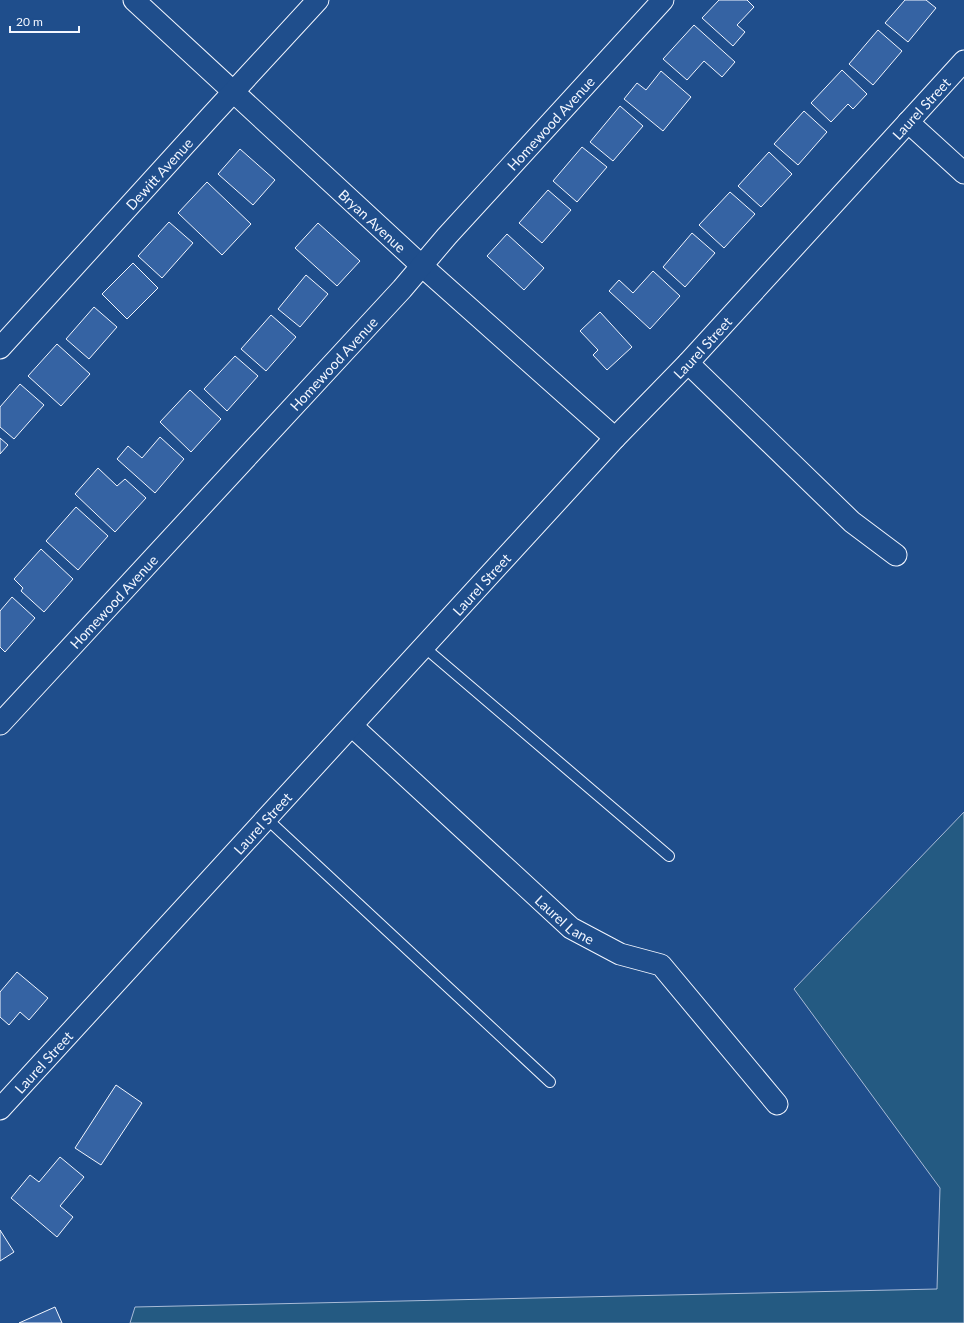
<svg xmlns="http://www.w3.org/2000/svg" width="964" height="1323" font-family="Lato,sans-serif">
	<rect width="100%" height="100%" fill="#1f4e8c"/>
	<polygon fill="#245a82" stroke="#a8bbd7" points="964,812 964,1323 130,1323 135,1307 937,1289 940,1188 794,989"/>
	<g fill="#3563a3" stroke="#f2f6ff">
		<polygon points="719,0 747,0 754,7 737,25 745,32 733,46 702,18"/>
		<polygon points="905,0 926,0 936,8 908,42 885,23"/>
		<polygon points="694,25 735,62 722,77 704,61 687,80 663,59"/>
		<polygon points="878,30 902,51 873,85 849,64"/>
		<polygon points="842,70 867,94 853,109 848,104 831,122 811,103"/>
		<polygon points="661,71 691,97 663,131 624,99 637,83 646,90"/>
		<polygon points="620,106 643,126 613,161 590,142"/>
		<polygon points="804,111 827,132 798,165 774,144"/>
		<polygon points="582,147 607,167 577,202 553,181"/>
		<polygon points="240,149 275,180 253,205 218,174"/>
		<polygon points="769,152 792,174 761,207 738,186"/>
		<polygon points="207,182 251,224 222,255 178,213"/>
		<polygon points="548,190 571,210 542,243 519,223"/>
		<polygon points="730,192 755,214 724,248 699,225"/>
		<polygon points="169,222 193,243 162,278 138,256"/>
		<polygon points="318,223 360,261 337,286 295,248"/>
		<polygon points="692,233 715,253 685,287 663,267"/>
		<polygon points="507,234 544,268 524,290 487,256"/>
		<polygon points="133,263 158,288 127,319 102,294"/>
		<polygon points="653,271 680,296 650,329 609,291 619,280 633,293"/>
		<polygon points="306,275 328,294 300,327 278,309"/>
		<polygon points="94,307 117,327 89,359 66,339"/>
		<polygon points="600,312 632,347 607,370 593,355 598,350 580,331"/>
		<polygon points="271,315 296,337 266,371 241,349"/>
		<polygon points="57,344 90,374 61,406 28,376"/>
		<polygon points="235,356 258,376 227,411 204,389"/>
		<polygon points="20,384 44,405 14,439 0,427 0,407"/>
		<polygon points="190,390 221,419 191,452 160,422"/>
		<polygon points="160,437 184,459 155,493 117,459 128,446 142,458"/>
		<polygon points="0,438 8,445 0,454"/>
		<polygon points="98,468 117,486 125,479 146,498 115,532 75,494"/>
		<polygon points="76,507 108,536 78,570 46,541"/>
		<polygon points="41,549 73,579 44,612 21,591 23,588 14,579"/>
		<polygon points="12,597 35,618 5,652 0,647 0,611"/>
		<polygon points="17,972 48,998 29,1020 20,1012 9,1025 0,1017 0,992"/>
		<polygon points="116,1085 142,1103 101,1165 75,1148"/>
		<polygon points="60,1157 84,1177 60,1206 73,1217 57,1237 11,1198 30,1175 39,1182"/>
		<polygon points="0,1230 14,1252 0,1261"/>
		<polygon points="55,1307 62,1323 19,1323"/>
	</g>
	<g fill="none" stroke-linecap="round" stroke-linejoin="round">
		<g stroke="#f2f6ff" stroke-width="12">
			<g id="service">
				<polyline points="424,647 669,856"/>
				<polyline points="267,819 550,1082"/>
			</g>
		</g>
		<g stroke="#f2f6ff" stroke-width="23">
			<g id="minor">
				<path id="s1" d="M134,0L422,266L615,438"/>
				<polyline points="908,122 964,173"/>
				<path id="s2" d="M0,348L211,116L318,0"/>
				<polyline points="688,363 852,522 896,555"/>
				<path id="s3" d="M0,724L402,289L447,236L663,0"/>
				<path id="s4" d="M352,726L571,928L620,954L661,965L777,1104"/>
				<path id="s5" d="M0,1109L615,438L688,363L964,61"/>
			</g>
		</g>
		<use href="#service" stroke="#1f4e8c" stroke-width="10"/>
		<use href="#minor" stroke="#1f4e8c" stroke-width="21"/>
	</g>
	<g text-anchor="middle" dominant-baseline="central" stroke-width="3" stroke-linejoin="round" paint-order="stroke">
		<g font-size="14" fill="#f2f6ff" stroke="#1f4e8c">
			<text stroke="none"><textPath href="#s5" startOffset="1360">Laurel Street</textPath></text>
			<text stroke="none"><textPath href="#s3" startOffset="815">Homewood Avenue</textPath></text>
			<text stroke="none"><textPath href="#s2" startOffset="236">Dewitt Avenue</textPath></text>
			<text stroke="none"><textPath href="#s1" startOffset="325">Bryan Avenue</textPath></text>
			<text stroke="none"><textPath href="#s5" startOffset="1036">Laurel Street</textPath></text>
			<text stroke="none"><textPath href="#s3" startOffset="491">Homewood Avenue</textPath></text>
			<text stroke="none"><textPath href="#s5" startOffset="712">Laurel Street</textPath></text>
			<text stroke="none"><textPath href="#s3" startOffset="167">Homewood Avenue</textPath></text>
			<text stroke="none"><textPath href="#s5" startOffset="388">Laurel Street</textPath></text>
			<text stroke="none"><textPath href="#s4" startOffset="288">Laurel Lane</textPath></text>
			<text stroke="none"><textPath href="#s5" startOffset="64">Laurel Street</textPath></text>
		</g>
	</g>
	<path d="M10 26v6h69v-6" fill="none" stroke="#f2f6ff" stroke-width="2"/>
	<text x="16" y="26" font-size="12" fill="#f2f6ff" stroke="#1f4e8c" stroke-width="3" paint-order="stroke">20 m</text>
</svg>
